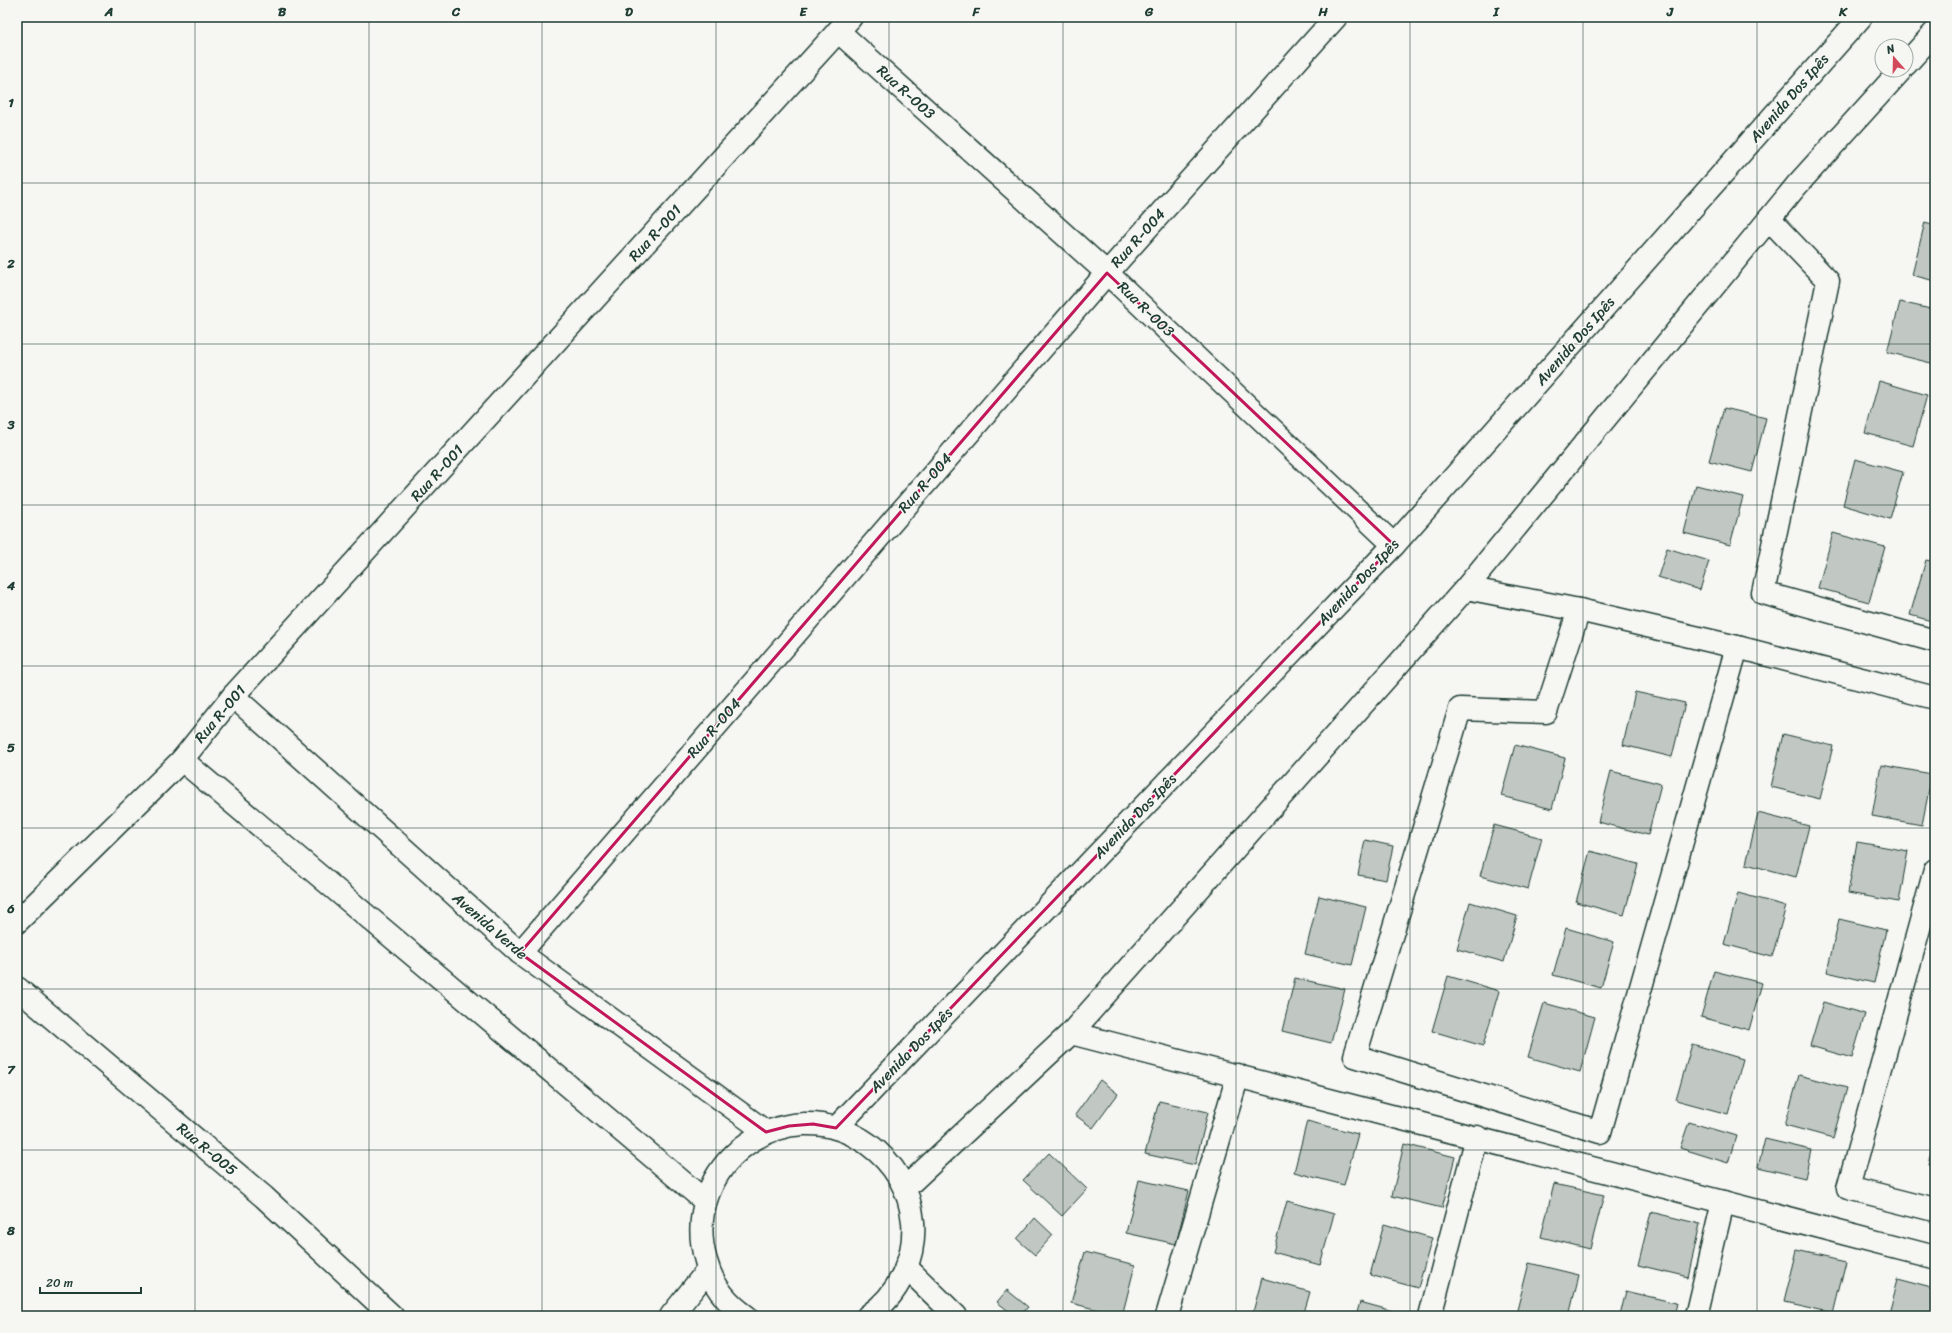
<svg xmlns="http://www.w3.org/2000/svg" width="1952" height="1333" font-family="Sriracha,sans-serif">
	<rect width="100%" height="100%" fill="#f6f6f2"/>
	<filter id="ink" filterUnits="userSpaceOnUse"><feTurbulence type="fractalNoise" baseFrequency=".025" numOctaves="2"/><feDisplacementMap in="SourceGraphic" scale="8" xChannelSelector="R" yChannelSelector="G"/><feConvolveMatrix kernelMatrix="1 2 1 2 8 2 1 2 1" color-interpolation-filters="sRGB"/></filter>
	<g filter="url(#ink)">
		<g fill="#c1c8c3" stroke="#1f3d34">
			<polygon points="1925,222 1935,225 1935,281 1912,275"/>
			<polygon points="1900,302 1935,310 1935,364 1887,352"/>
			<polygon points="1879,381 1927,395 1913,446 1865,433"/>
			<polygon points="1724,408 1766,418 1752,472 1709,461"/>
			<polygon points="1855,459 1903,472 1890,519 1843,505"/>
			<polygon points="1696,485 1743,497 1730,545 1684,533"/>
			<polygon points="1833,533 1885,547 1869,602 1818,588"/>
			<polygon points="1667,548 1709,561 1700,590 1658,577"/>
			<polygon points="1926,560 1935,562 1935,622 1910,615"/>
			<polygon points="1635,692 1685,703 1672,757 1623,745"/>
			<polygon points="1783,734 1833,746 1820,799 1771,787"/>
			<polygon points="1515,745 1565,758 1552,809 1501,796"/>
			<polygon points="1881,765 1932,774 1922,825 1872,816"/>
			<polygon points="1611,771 1661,784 1648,835 1598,822"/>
			<polygon points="1758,813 1809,826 1796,877 1746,864"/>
			<polygon points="1494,825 1542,838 1528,889 1480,876"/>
			<polygon points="1365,840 1393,846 1386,880 1358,875"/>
			<polygon points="1857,842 1908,851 1899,902 1848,893"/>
			<polygon points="1590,851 1638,864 1624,915 1576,902"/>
			<polygon points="1738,893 1786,906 1772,957 1724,944"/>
			<polygon points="1319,896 1366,907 1352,965 1305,954"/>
			<polygon points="1470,902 1517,916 1504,962 1457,949"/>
			<polygon points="1839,919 1886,930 1874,983 1827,972"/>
			<polygon points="1566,928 1614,942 1601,988 1553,975"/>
			<polygon points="1714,971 1762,983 1749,1030 1701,1017"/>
			<polygon points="1448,976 1499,991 1483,1046 1432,1031"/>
			<polygon points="1295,978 1345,989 1331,1043 1282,1031"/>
			<polygon points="1823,1002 1865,1014 1852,1058 1810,1046"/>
			<polygon points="1544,1003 1595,1017 1580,1072 1528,1057"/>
			<polygon points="1692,1044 1743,1059 1728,1114 1676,1100"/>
			<polygon points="1799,1075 1847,1088 1833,1138 1785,1125"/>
			<polygon points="1100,1080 1118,1094 1093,1128 1075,1115"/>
			<polygon points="1159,1101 1208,1112 1195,1165 1145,1154"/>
			<polygon points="1307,1121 1358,1134 1344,1185 1294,1172"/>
			<polygon points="1689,1122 1736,1136 1728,1163 1680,1148"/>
			<polygon points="1765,1139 1811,1150 1805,1178 1758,1167"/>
			<polygon points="1935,1140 1935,1165 1929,1163"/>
			<polygon points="1404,1144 1455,1157 1442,1208 1392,1196"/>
			<polygon points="1049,1153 1087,1189 1062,1216 1023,1180"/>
			<polygon points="1139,1180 1189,1191 1176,1244 1126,1233"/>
			<polygon points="1554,1184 1604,1195 1590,1249 1541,1237"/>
			<polygon points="1287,1201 1334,1214 1320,1265 1273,1252"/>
			<polygon points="1651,1212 1700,1224 1688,1277 1638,1265"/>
			<polygon points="1035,1218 1053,1235 1035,1255 1017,1239"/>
			<polygon points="1384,1224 1432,1238 1418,1288 1370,1275"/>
			<polygon points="1796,1250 1846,1261 1833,1314 1783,1303"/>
			<polygon points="1085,1252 1135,1265 1122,1316 1071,1303"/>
			<polygon points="1529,1263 1579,1275 1569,1316 1524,1316 1516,1314"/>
			<polygon points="1262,1278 1310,1292 1303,1316 1252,1316"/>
			<polygon points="1897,1279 1935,1289 1935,1316 1887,1316"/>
			<polygon points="1007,1290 1028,1307 1020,1316 1015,1316 997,1302"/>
			<polygon points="1626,1291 1676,1303 1673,1316 1620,1316"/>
			<polygon points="1360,1302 1407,1315 1407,1316 1356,1316"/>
		</g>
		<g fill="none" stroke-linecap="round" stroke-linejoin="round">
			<g stroke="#1f3d34" stroke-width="25">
				<g id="minor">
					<polyline points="838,31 1107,273 1394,545"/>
					<polyline points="1906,64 1935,32"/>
					<polyline points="1769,219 1828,281 1763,593 1935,641"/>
					<polyline points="1466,588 1579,610 1737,647 1935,698"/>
					<polyline points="1579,610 1546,712 1460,709 1355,1056 1600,1132 1737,647"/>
					<polyline points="233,696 520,953 766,1132"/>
					<polyline points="182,760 705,1201"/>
					<polyline points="1935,870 1848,1188 1935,1210"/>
					<polyline points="17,922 182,760 233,696 851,17"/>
					<polyline points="520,953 1107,273 1336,17"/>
					<polyline points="17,988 264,1197 392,1316"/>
					<polyline points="1071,1033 1935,1257"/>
					<polyline points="836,1128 1394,545 1861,17"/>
					<polyline points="905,1188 1071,1033 1466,588 1797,185 1901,70"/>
					<polyline points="906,1267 956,1316"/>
					<polyline points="671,1316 708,1270"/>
					<path d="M746,1316C727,1303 712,1284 706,1261C678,1166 786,1085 868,1144C894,1163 910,1190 913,1222C916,1258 898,1296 868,1316"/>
					<polyline points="1167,1316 1238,1075"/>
					<polyline points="1430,1316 1477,1137"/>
					<polyline points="1696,1316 1723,1202"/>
				</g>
			</g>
			<use href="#minor" stroke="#f6f6f2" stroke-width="22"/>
		</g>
	</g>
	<path fill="none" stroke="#c2185b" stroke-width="3" stroke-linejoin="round" d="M1107,273L1394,545L836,1128L813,1124L789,1126L766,1132L520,953Z"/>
	<path fill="none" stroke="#1f3d34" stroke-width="1" stroke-opacity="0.55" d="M195,17V1316M369,17V1316M542,17V1316M716,17V1316M889,17V1316M1063,17V1316M1236,17V1316M1410,17V1316M1583,17V1316M1757,17V1316M17,183H1935M17,344H1935M17,505H1935M17,666H1935M17,828H1935M17,989H1935M17,1150H1935"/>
	<g text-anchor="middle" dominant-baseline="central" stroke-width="3" stroke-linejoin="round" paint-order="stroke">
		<g font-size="15" fill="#1f3d34" stroke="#f6f6f2">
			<text transform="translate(906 92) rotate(42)">Rua R-003</text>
			<text transform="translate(1789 98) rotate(-49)">Avenida Dos Ipês</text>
			<text transform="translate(655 233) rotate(-48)">Rua R-001</text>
			<text transform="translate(1138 238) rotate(-48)">Rua R-004</text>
			<text transform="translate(1146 309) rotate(44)">Rua R-003</text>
			<text transform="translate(1575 341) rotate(-49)">Avenida Dos Ipês</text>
			<text transform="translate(437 473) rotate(-48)">Rua R-001</text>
			<text transform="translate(925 483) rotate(-49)">Rua R-004</text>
			<text transform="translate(1358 582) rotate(-47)">Avenida Dos Ipês</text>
			<text transform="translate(220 714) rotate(-50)">Rua R-001</text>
			<text transform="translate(714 728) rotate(-49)">Rua R-004</text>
			<text transform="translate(1135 816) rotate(-46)">Avenida Dos Ipês</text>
			<text transform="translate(490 926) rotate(41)">Avenida Verde</text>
			<text transform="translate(911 1050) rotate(-46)">Avenida Dos Ipês</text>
			<text transform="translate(207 1149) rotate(40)">Rua R-005</text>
		</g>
	</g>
	<rect width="1952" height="1333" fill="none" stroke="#f6f6f2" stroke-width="44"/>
	<g transform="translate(1894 58) rotate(340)"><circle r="19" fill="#f6f6f2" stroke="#a0aca6"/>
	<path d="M0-3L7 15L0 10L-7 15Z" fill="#d1495b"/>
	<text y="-6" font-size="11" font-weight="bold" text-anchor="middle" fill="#1f3d34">N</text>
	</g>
	<path d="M40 1287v6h101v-6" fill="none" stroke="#1f3d34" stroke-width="2"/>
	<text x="46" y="1287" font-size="12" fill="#1f3d34" stroke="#f6f6f2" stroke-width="3" paint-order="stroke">20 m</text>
	<rect x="22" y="22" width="1908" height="1289" fill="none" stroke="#1f3d34" stroke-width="1.5"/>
	<g font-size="13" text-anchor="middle" font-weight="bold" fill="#1f3d34">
		<text x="109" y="16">A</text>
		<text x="282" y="16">B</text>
		<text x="456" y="16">C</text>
		<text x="629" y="16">D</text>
		<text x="803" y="16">E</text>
		<text x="976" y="16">F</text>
		<text x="1149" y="16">G</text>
		<text x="1323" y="16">H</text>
		<text x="1496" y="16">I</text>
		<text x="1670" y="16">J</text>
		<text x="1843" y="16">K</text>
		<text x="11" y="107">1</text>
		<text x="11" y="268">2</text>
		<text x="11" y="429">3</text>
		<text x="11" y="590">4</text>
		<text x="11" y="752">5</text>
		<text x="11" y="913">6</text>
		<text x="11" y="1074">7</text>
		<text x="11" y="1235">8</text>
	</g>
</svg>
